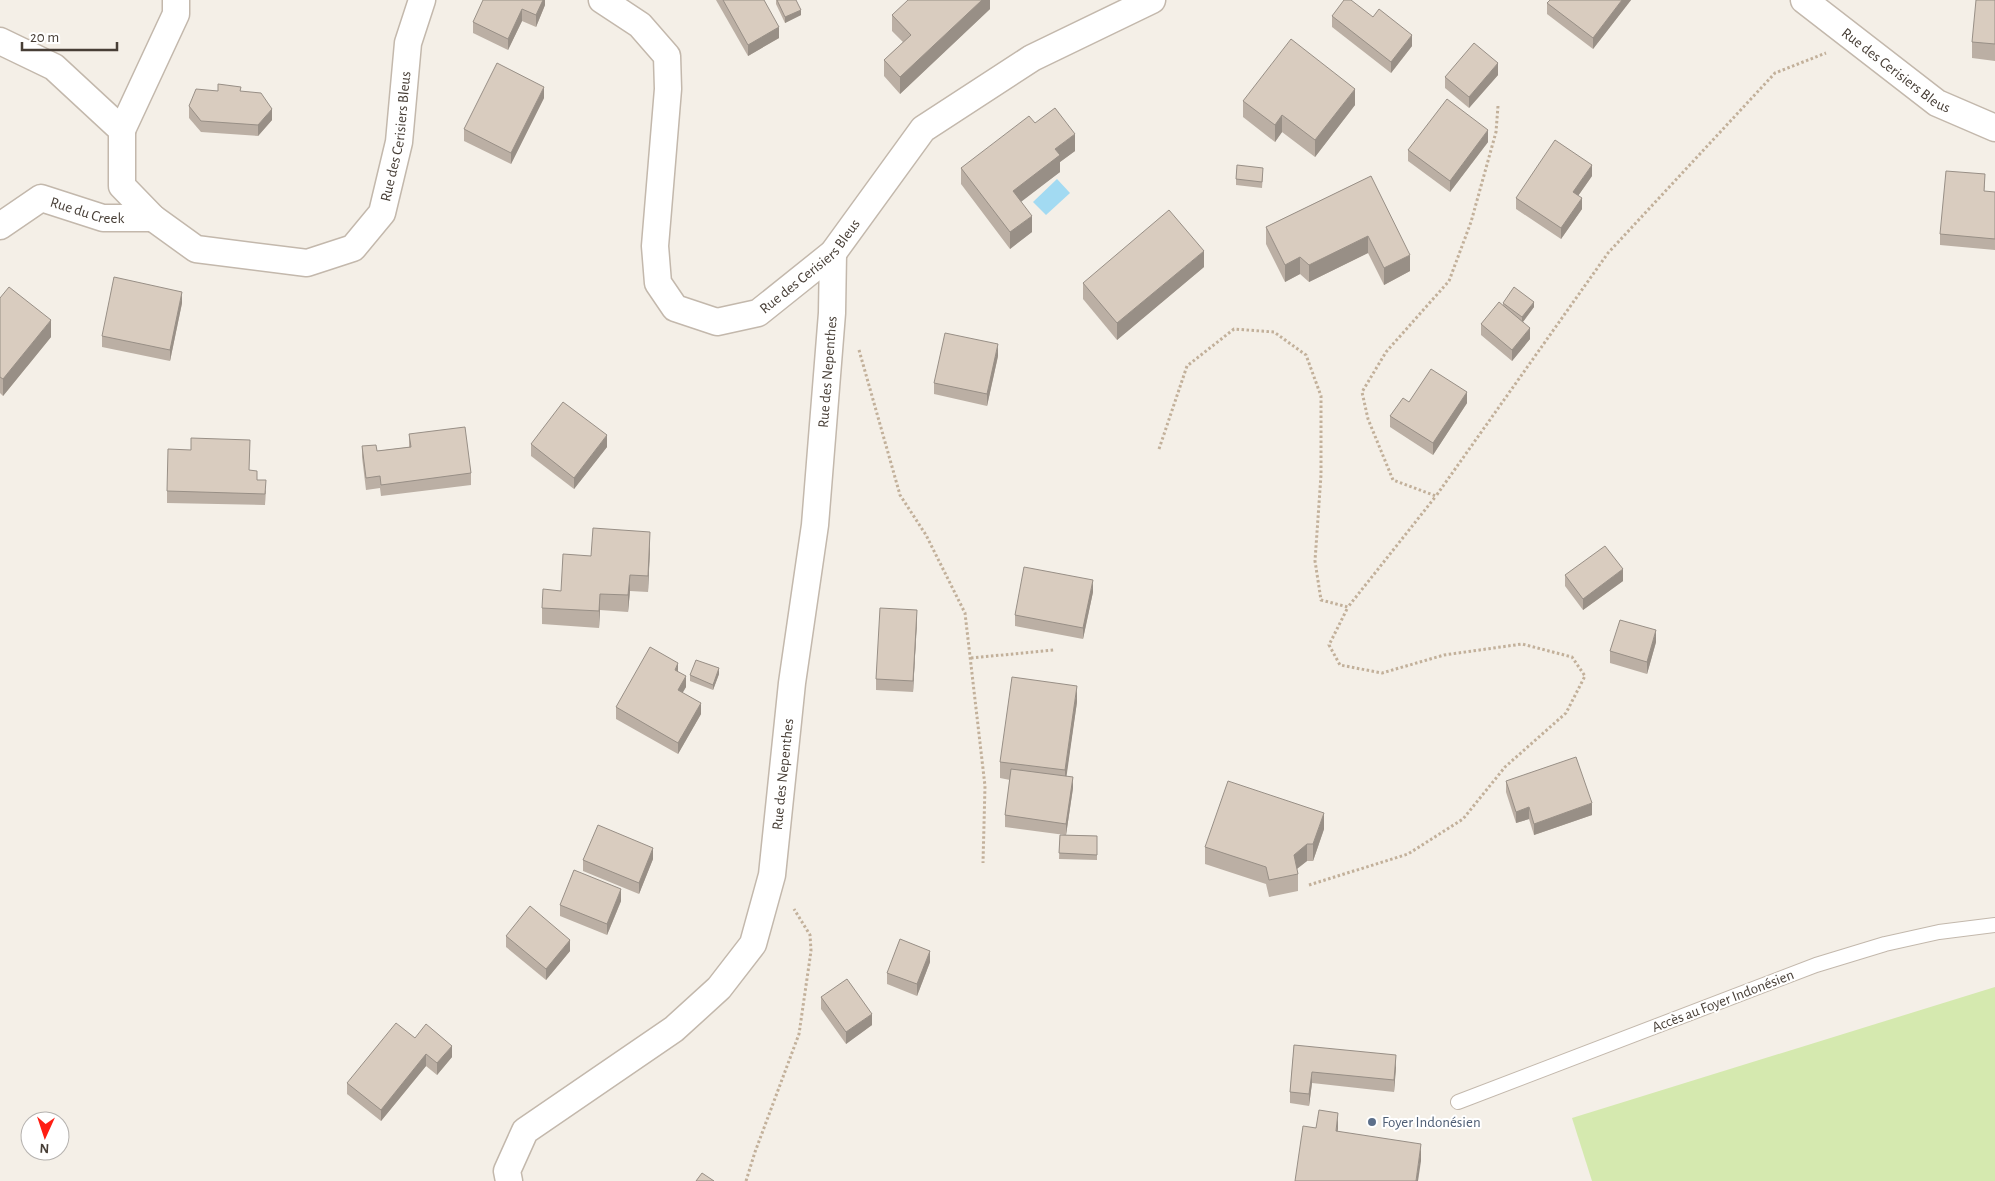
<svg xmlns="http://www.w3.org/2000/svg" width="1995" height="1181" font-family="'Alegreya Sans',sans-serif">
	<rect width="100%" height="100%" fill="#f4efe7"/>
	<polygon fill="#d5e9af" points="1995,987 1995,1181 1592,1181 1572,1118"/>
	<polygon fill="#a2daf2" points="1057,179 1070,193 1046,215 1033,202"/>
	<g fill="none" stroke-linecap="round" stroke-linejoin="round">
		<g stroke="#c3b8ac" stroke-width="16">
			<polyline id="service" points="1458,1102 1816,965 1885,944 1939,932 1995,925"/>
		</g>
		<g stroke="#c3b8ac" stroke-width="29">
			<g id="minor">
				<path id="s1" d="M602,0L640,25L667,56L668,89L655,246L658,283L675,308L717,322L758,313L833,253L923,129L1032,58L1152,0"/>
				<path id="s2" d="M1804,0L1937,103L1995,128"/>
				<path id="s3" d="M0,41L54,67L122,130V186L153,218L196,249L307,263L353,248L382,213L399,142L408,43L422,0"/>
				<polyline points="122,130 176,14 176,0"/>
				<path id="s4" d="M0,226L41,198L103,218H153"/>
				<path id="s5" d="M509,1181L507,1171L525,1131L674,1029L719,988L753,944L772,875L792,683L815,525L832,313L833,253"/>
			</g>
		</g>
		<g stroke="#c2b09a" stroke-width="3" stroke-dasharray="2.5 2.5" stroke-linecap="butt">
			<polyline points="1498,106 1496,132 1471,222 1449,281 1386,352 1362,392 1368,419 1393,480 1436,496 1608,253 1775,73 1826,53"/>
			<polyline points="859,350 900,495 926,535 965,613 985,786 983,863"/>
			<polyline points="1159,449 1187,366 1234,329 1274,332 1306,355 1321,396 1321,475 1315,561 1321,600 1348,607 1436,496"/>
			<polyline points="971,658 1054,650"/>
			<polyline points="1309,885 1408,854 1463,819 1505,767 1566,713 1585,676 1572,657 1522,644 1444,655 1382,673 1340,665 1329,645 1348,607"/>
			<polyline points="746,1181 755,1152 799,1034 811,951 810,935 794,909"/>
		</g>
		<use href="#service" stroke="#fff" stroke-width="14"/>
		<use href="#minor" stroke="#fff" stroke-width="26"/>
	</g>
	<g fill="#bbafa4">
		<polygon points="545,0 545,5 536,27 522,21 508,50 473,33 473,22"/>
		<polygon points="716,0 764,0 779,38 748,56"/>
		<polygon points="776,0 796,0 801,15 785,23 776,4"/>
		<polygon points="990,0 990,9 900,94 884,76 884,60 903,42 892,31 892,15"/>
		<polygon points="1550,0 1631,0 1593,49 1547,14 1547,3"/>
		<polygon points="1995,0 1995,61 1972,58 1972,42"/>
		<polygon points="1332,16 1412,46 1391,73 1332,27"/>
		<polygon points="1498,75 1469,108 1445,88 1445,77"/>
		<polygon points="218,91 241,91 272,120 258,136 201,132 189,118 189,106"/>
		<polygon points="544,98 511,164 464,141 464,129"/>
		<polygon points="1243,101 1355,105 1315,157 1282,132 1275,142 1243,117"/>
		<polygon points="1035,123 1075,151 1060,162 1060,172 1021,201 1032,232 1010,249 961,184 961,168"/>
		<polygon points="1488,142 1450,192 1408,161 1408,150"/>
		<polygon points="1263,174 1262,188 1236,185 1236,179"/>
		<polygon points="1371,176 1410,271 1384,285 1368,253 1309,282 1300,274 1285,282 1266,244 1266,227"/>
		<polygon points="1592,176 1578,196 1582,209 1561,239 1516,209 1516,198"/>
		<polygon points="1985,185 1984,192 1995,192 1995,250 1940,245 1940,234"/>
		<polygon points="1204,267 1117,340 1083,299 1083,283"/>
		<polygon points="0,298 51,337 3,396 0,393"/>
		<polygon points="182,303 170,361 102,347 102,336"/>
		<polygon points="1503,303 1534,307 1523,322 1530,339 1512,361 1481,335 1481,324 1503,305"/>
		<polygon points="998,356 987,406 934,394 934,383"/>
		<polygon points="1467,403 1433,455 1390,427 1390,416"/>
		<polygon points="409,434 471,473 471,485 381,496 380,488 366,490 362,457 362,446 377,451 409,447"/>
		<polygon points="531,444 607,447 574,489 531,456"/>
		<polygon points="249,470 266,491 265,505 167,503 167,491"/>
		<polygon points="650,548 648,592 630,591 628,612 600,610 599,628 542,624 542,608 561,591 591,556"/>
		<polygon points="1565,575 1623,581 1583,610 1565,586"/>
		<polygon points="1093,592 1083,639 1015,626 1015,615"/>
		<polygon points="917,621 913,692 876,690 876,679"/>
		<polygon points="1656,642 1647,674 1610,663 1610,651"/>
		<polygon points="678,672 686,687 682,692 701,714 678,754 616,719 616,707"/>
		<polygon points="719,674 713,690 690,681 690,675"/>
		<polygon points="1077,702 1066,776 1073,788 1066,835 1097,836 1097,860 1059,859 1060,835 1065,835 1005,827 1005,815 1010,780 1000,778 1000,762"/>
		<polygon points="1506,781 1592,815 1534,835 1529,819 1516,823 1506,792"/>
		<polygon points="1324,829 1313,861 1307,861 1297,869 1298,874 1298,891 1269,897 1266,884 1205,864 1205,847"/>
		<polygon points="653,859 639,894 583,871 583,860"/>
		<polygon points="621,901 607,935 560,916 560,905"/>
		<polygon points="506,936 570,951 546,980 506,947"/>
		<polygon points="930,962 917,996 887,984 887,973"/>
		<polygon points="821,997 872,1025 846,1044 821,1009"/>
		<polygon points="415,1038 452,1057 437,1075 426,1066 381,1121 347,1094 347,1083"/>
		<polygon points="1294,1045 1396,1067 1394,1092 1312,1083 1309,1106 1290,1103 1290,1092"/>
	</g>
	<g fill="#988f86">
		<polygon points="543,0 545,0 545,5 536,27 536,15"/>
		<polygon points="982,0 990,0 990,9 900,94 900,77"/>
		<polygon points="1622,0 1631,0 1593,49 1593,38"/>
		<polygon points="522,9 522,21 508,50 508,39"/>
		<polygon points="801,10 801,15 785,23 785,17"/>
		<polygon points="779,27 779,38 748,56 748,45"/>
		<polygon points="1412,35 1412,46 1391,73 1391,62"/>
		<polygon points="1498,63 1498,75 1469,108 1469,97"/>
		<polygon points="544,87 544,98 511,164 511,153"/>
		<polygon points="1355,89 1355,105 1315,157 1315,140"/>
		<polygon points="272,109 272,120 258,136 258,125"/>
		<polygon points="1282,115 1282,132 1275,142 1275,125"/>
		<polygon points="1488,130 1488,142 1450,192 1450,181"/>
		<polygon points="1075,134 1075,151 1060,162 1060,172 1013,208 1013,191 1055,149"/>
		<polygon points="1592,165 1592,176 1573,203 1573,192"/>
		<polygon points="1582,198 1582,209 1561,239 1561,228"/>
		<polygon points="1032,216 1032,232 1010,249 1010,232"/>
		<polygon points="1368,236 1368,253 1309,282 1309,265"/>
		<polygon points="1204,251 1204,267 1117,340 1117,323"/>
		<polygon points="1410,255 1410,271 1384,285 1384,268"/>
		<polygon points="1300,257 1300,274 1285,282 1285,265"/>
		<polygon points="182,292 182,303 170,361 170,350"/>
		<polygon points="1534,302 1534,307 1522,323 1522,317"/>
		<polygon points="51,320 51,337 3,396 3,379"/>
		<polygon points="1530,328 1530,339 1512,361 1512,350"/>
		<polygon points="998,344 998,356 987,406 987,394"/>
		<polygon points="1467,392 1467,403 1433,455 1433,443"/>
		<polygon points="607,435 607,447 574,489 574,478"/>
		<polygon points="650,532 650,548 648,592 648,576"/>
		<polygon points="1623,569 1623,581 1583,610 1583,599"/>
		<polygon points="630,575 630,591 628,612 628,595"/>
		<polygon points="1093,580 1093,592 1083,639 1083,628"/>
		<polygon points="600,594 600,610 599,628 599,611"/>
		<polygon points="917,610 917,621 913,692 913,681"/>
		<polygon points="1656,630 1656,642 1647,674 1647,662"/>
		<polygon points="678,663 678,674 675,670"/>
		<polygon points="719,668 719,674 713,690 713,685"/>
		<polygon points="686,676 686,687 678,701 678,690"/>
		<polygon points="1077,686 1077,702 1065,787 1065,770"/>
		<polygon points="701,703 701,714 678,754 678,743"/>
		<polygon points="1073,777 1073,788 1066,835 1066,824"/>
		<polygon points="1592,803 1592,815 1534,835 1534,824"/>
		<polygon points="1529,807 1529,819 1516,823 1516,812"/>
		<polygon points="1324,813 1324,829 1313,861 1313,844"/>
		<polygon points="1307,844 1307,861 1294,871 1294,855"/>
		<polygon points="653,848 653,859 639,894 639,883"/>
		<polygon points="621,889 621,901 607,935 607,924"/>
		<polygon points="570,940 570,951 546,980 546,969"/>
		<polygon points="930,951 930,962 917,996 917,984"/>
		<polygon points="872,1014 872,1025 846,1044 846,1032"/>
		<polygon points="452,1046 452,1057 437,1075 437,1063"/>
		<polygon points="426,1054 426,1066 381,1121 381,1110"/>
		<polygon points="1396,1055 1396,1067 1394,1092 1394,1080"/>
		<polygon points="1312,1072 1312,1083 1309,1106 1309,1094"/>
		<polygon points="1338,1113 1338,1129 1336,1147 1336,1131"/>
		<polygon points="1421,1144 1421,1161 1418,1181 1416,1181"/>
	</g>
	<g fill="#d9ccbf" stroke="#988f86">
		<polygon points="483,0 543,0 536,15 522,9 508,39 473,22"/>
		<polygon points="723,0 764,0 779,27 748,45"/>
		<polygon points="777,0 796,0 801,10 785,17"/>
		<polygon points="908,0 982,0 900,77 884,60 911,35 892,15"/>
		<polygon points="1344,0 1351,0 1373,17 1379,9 1412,35 1391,62 1332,16"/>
		<polygon points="1550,0 1622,0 1593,38 1547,3"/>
		<polygon points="1976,0 1995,0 1995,44 1972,42"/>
		<polygon points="1291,39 1355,89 1315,140 1282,115 1275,125 1243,101"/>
		<polygon points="1474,43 1498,63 1469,97 1445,77"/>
		<polygon points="497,63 544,87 511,153 464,129"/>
		<polygon points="218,84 241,87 240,91 261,93 272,109 258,125 201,121 189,106 196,89 218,91"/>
		<polygon points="1447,99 1488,130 1450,181 1408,150"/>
		<polygon points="1055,108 1075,134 1055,149 1060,155 1013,191 1032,216 1010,232 961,168 1029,116 1035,123"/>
		<polygon points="1555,140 1592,165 1573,192 1582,198 1561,228 1516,198"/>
		<polygon points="1237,165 1263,168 1262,182 1236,179"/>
		<polygon points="1946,171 1985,174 1984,191 1995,192 1995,239 1940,234"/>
		<polygon points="1371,176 1410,255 1384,268 1368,236 1309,265 1300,257 1285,265 1266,227"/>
		<polygon points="1169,210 1204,251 1117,323 1083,283"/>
		<polygon points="114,277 182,292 170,350 102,336"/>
		<polygon points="9,287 51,320 3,379 0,377 0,298"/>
		<polygon points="1514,287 1534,302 1522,317 1503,303"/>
		<polygon points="1499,302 1530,328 1512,350 1481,324"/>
		<polygon points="945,333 998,344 987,394 934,383"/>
		<polygon points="1431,369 1467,392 1433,443 1390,416 1403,398 1409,402"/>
		<polygon points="563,402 607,435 574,478 531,444"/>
		<polygon points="465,427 471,473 381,485 380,476 366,478 362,446 376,445 377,451 411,447 409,434"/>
		<polygon points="191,438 250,440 249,470 257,471 257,480 266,480 265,494 167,491 168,449 191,450"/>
		<polygon points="593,528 650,532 648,576 630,575 628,595 600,594 599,611 542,608 543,589 561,591 563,554 591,556"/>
		<polygon points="1605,546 1623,569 1583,599 1565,575"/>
		<polygon points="1024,567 1093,580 1083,628 1015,615"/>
		<polygon points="880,608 917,610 913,681 876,679"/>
		<polygon points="1620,620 1656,630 1647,662 1610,651"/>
		<polygon points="650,647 678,663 675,670 686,676 678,690 701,703 678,743 616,707"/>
		<polygon points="696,660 719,668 713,685 690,675"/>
		<polygon points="1012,677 1077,686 1065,770 1000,762"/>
		<polygon points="1576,757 1592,803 1534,824 1529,807 1516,812 1506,781"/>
		<polygon points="1011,769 1073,777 1066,824 1005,815"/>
		<polygon points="1228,781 1324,813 1313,844 1307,844 1294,855 1298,874 1269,880 1266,867 1205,847"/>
		<polygon points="598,825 653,848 639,883 583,860"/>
		<polygon points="1060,835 1097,836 1097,855 1059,853"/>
		<polygon points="574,870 621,889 607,924 560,905"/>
		<polygon points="530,906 570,940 546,969 506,936"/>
		<polygon points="900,939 930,951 917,984 887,973"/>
		<polygon points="847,979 872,1014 846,1032 821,997"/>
		<polygon points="396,1023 415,1038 426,1024 452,1046 437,1063 426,1054 381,1110 347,1083"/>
		<polygon points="1294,1045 1396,1055 1394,1080 1312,1072 1309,1094 1290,1092"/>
		<polygon points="1319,1110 1338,1113 1336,1131 1421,1144 1416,1181 1295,1181 1303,1126 1316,1128"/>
		<polygon points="702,1173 714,1181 696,1181"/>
	</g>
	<circle fill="#5c6f8a" stroke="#fff" stroke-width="2" cx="1372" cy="1122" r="5"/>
	<g text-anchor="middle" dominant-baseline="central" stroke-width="4" stroke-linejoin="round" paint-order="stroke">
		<g font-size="15" fill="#473e36" stroke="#fff">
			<text stroke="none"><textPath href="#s2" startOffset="116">Rue des Cerisiers Bleus</textPath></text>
			<text stroke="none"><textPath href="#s3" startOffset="590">Rue des Cerisiers Bleus</textPath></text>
			<text stroke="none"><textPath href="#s4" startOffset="98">Rue du Creek</textPath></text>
			<text stroke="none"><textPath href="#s1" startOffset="501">Rue des Cerisiers Bleus</textPath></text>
			<text stroke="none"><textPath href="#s5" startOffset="929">Rue des Nepenthes</textPath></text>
			<text stroke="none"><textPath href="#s5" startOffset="524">Rue des Nepenthes</textPath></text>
			<text transform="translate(1723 1001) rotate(-21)">Accès au Foyer Indonésien</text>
		</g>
		<g font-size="15" fill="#4e5e75" stroke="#fff" text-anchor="start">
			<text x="1382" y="1122">Foyer Indonésien</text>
		</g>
	</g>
	<g transform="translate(45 1136) rotate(183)"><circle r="24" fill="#ffffff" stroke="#b5b2af"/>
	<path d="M0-4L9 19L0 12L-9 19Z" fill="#ff1e13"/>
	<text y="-8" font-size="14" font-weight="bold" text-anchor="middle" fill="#473e36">N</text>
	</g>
	<path d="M22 42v8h95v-8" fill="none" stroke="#473e36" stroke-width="2.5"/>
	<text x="30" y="42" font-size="15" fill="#473e36" stroke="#ffffff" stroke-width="4" paint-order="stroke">20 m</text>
</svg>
